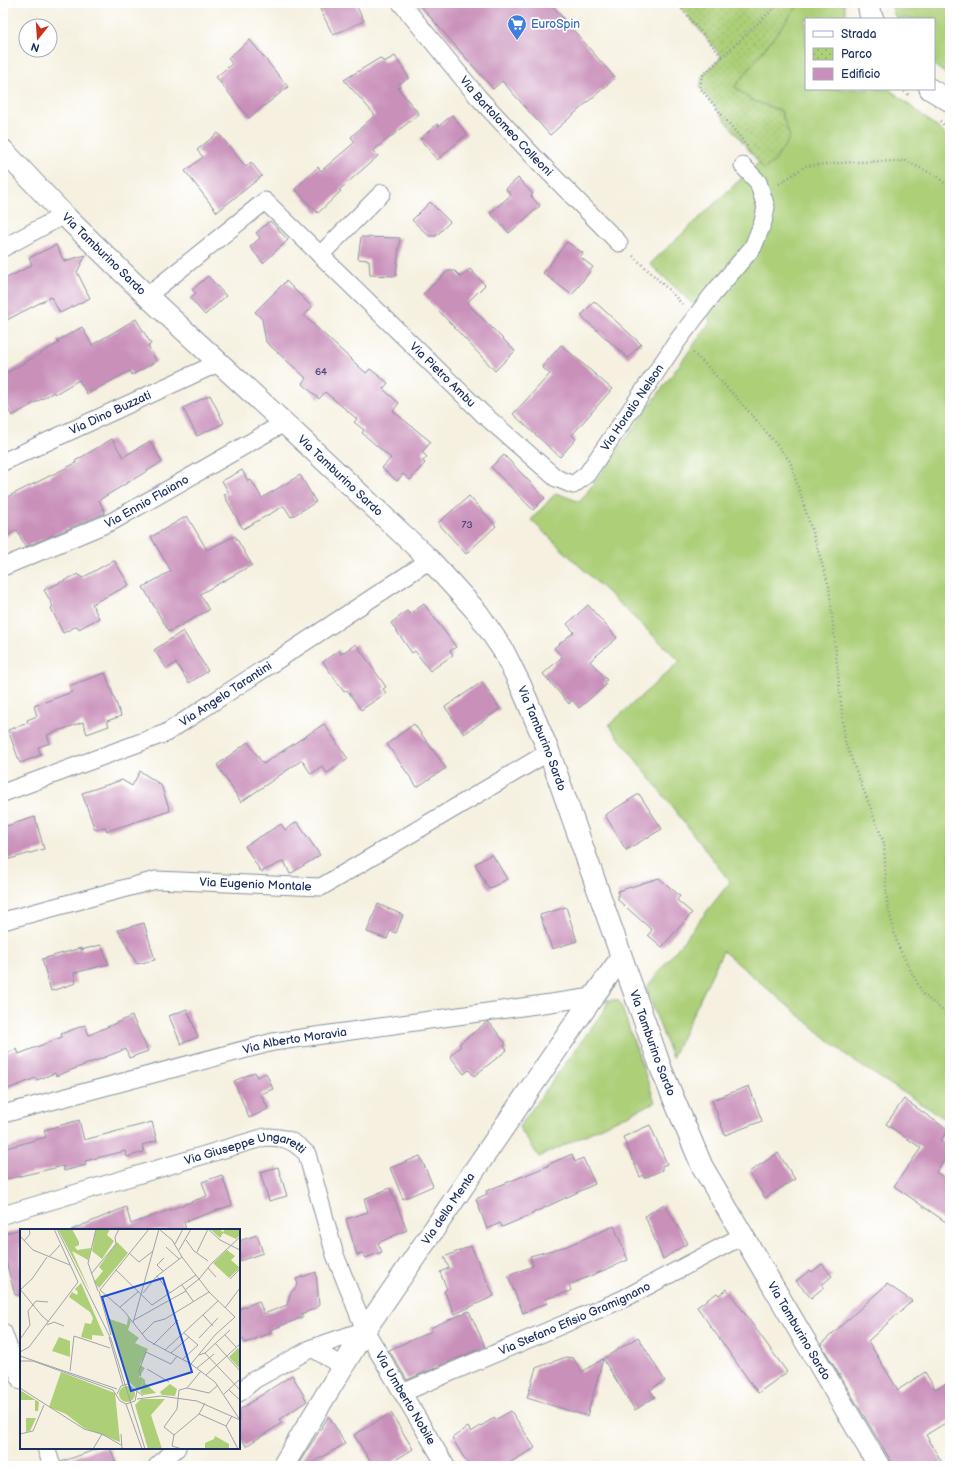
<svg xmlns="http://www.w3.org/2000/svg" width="953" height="1469" font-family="'Balsamiq Sans',sans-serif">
	<defs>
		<pattern id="park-dots" width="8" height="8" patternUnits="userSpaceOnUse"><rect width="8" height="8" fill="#accf78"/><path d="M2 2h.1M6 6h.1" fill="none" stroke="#93b26a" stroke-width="1.8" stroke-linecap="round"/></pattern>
	</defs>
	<rect width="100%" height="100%" fill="#fff"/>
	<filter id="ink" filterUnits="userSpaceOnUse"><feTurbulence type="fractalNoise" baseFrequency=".025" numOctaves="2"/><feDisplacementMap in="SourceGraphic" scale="8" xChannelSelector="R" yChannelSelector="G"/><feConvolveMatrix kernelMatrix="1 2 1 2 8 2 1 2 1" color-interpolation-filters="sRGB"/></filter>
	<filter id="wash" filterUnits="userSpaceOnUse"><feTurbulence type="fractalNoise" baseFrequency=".012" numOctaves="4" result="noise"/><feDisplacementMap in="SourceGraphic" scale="16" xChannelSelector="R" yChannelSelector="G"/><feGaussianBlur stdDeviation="0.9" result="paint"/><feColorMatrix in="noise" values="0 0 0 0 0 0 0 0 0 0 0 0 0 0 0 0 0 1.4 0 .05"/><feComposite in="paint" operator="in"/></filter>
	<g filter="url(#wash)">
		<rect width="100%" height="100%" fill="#f5f0df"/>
		<g fill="#accf78" stroke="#647f6b">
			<polygon points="800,3 844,3 847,19 806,19 806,89 889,89 943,132 950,143 950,1122 852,1060 723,951 672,1058 646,988 730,882 609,725 680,661 531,520 556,493 580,502 711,321 650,264 759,162 764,169 781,111 751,100 734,87"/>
			<polygon points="891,3 950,3 950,77 934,65 934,19 897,19 894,14"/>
			<polygon points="608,1000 618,1000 622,1008 655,1102 539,1157 519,1127 605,1009"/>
		</g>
		<polygon fill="url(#park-dots)" stroke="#647f6b" points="677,3 800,3 735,87 751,100 781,111 790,137 775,161 764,169 700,88 702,76 722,57"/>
		<g id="blocks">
			<g fill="#c990ba">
				<polygon points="317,3 355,3 364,21 333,35"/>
				<polygon points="418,3 550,3 615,78 550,135 502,81 493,89"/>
				<polygon points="250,40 288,87 249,118 216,77 232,64 228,58"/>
				<polygon points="395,56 409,78 399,84 400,87 398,88 419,114 373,151 378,156 339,190 341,191 318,213 295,189 318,167 321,171 355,142 351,137 375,115 344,80 380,58 384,62"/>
				<polygon points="452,115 467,134 437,160 420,139 437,124 439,126"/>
				<polygon points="218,133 246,167 251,162 262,176 217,212 185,171 203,157 197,150"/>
				<polygon points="518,178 533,194 531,196 540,206 509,233 490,213 511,195 506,189"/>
				<polygon points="430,202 450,222 436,236 429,236 412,220"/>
				<polygon points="270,221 288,240 263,263 250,247 260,238 256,233"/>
				<polygon points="361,237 400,238 396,276 370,275 369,260 358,259"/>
				<polygon points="567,242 583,253 580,257 593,267 572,295 543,273"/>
				<polygon points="56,245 64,261 86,255 77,272 90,298 60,313 51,297 3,322 3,280 32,265 29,258"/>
				<polygon points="470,269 485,285 467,303 515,351 495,371 423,294 448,271 455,271 461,277"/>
				<polygon points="208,276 226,296 205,315 190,298 196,293 192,290"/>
				<polygon points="286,281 312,307 304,316 366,373 370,369 388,383 383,389 399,403 393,411 431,442 422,452 427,457 423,461 425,463 410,480 403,474 397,481 382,468 391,458 362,433 364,430 354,422 357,419 325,392 319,399 302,383 306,378 266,342 262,319 255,312"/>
				<polygon points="594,301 641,344 628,358 581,316"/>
				<polygon points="136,319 151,344 148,346 157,361 132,375 130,371 87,394 79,380 55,394 54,392 12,416 3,400 3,375 59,343 57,341 82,327 92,345"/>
				<polygon points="561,345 612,389 572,435 576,439 560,457 513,414 550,374 542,367"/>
				<polygon points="210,395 224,423 197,436 183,408"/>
				<polygon points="112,439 123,457 150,441 162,462 99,500 105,513 25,547 17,530 3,538 3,499 76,463 75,461"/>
				<polygon points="504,455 545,498 533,510 491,467"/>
				<polygon points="242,470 248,481 251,480 262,498 300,475 316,502 291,517 284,506 243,529 224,495 229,493 222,481"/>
				<polygon points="469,496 496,526 466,554 438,523"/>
				<polygon points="187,516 207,550 235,536 252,565 200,594 209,610 169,632 143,587 171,571 151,537"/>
				<polygon points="114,560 129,585 92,604 99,618 79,629 77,626 63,633 51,608 53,606 44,590 78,574 82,578"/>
				<polygon points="424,604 456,647 450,651 453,655 430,671 415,651 412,653 391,623 407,611 410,614"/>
				<polygon points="588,605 617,638 590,661 607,680 604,682 606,685 579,708 572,700 569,704 543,674 562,657 554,648 574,632 567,624"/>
				<polygon points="183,631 208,671 189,683 176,663 167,669 154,650"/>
				<polygon points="356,644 386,687 383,689 386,693 361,710 347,690 344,692 323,662 339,650 341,654"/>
				<polygon points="105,673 121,716 107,721 109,726 87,734 83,722 47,735 50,743 38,747 41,755 20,763 8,730 28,723 27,720 37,716 34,706 72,692 69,686"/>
				<polygon points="482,682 500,709 464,734 445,707"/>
				<polygon points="324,724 348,759 327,773 322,766 311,774 302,760 241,802 217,765 248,742 263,764"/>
				<polygon points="414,724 446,768 417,787 387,744"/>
				<polygon points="140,771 161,785 170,811 107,831 105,827 95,830 82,793 122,780 132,786"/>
				<polygon points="639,794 662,829 626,850 605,815"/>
				<polygon points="35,817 44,849 3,861 3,827"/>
				<polygon points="297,822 320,855 290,874 284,861 261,872 245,846 281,824 285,830"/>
				<polygon points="492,854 507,879 489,889 475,864"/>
				<polygon points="659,878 680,896 677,900 692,913 662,947 648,935 652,930 618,900 618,891"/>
				<polygon points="378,904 403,915 396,933 390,931 387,939 367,932"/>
				<polygon points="566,907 577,941 552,949 540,915"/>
				<polygon points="144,923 155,960 137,964 118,930"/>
				<polygon points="101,945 109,964 74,973 76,983 51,991 42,959 81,948 81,950"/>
				<polygon points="187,1009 198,1037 181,1044 169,1016"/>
				<polygon points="132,1016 148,1051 129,1058 126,1049 56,1076 55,1073 37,1080 36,1078 3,1091 3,1054 17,1049 19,1054 62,1037 61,1034 85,1025 89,1035"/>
				<polygon points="487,1022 489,1022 506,1044 504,1046 507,1050 474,1076 469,1070 464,1074 450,1056 461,1046 459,1044"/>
				<polygon points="255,1072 257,1077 266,1073 273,1089 261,1094 268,1109 249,1118 234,1081"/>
				<polygon points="749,1086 762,1121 725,1135 712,1100"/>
				<polygon points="904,1099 948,1130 940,1141 950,1147 950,1152 936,1172 950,1182 950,1225 894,1186 921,1148 886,1124"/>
				<polygon points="79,1120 84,1140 152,1122 157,1141 142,1145 144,1152 127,1157 125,1151 85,1161 86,1165 64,1171 63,1166 3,1180 3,1149 46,1137 44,1130"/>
				<polygon points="650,1125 667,1164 662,1166 662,1170 644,1178 643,1175 640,1177 623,1137"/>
				<polygon points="778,1153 795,1179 765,1198 749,1172"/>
				<polygon points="572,1154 575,1162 583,1158 595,1184 533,1213 533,1214 502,1227 500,1223 487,1229 476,1199 487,1194 486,1191 548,1166 547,1165"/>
				<polygon points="420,1156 433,1186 403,1199 390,1168"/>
				<polygon points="278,1167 287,1196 269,1201 260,1172"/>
				<polygon points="222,1175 232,1205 184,1222 186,1230 71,1230 126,1207 131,1224 207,1196 202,1182"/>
				<polygon points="390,1188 407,1230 378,1243 382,1252 365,1258 363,1253 357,1255 346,1219 368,1212 364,1199"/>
				<polygon points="664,1204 688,1243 663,1259 645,1216"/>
				<polygon points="614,1226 628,1260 569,1285 571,1291 545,1299 547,1303 523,1313 508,1276 533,1266 530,1256 567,1246"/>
				<polygon points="21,1229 21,1295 15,1295 3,1250 3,1234"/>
				<polygon points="257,1235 263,1253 239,1261 239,1241"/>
				<polygon points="471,1246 494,1296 455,1314 444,1291 447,1289 440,1272 449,1268 444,1257"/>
				<polygon points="822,1264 832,1276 822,1285 824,1287 811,1298 796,1281 810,1270 812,1272"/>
				<polygon points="316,1272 319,1305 314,1309 301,1314 303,1317 270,1330 271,1333 245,1343 243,1339 239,1341 239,1309 259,1301 264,1314 287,1305 290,1294 298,1284 296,1279"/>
				<polygon points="887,1284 912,1301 868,1341 898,1390 925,1372 935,1389 950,1382 950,1420 926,1435 944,1466 894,1466 821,1344"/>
				<polygon points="727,1289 787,1372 758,1393 697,1307 717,1293 719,1295"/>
				<polygon points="469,1311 485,1346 407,1380 389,1350 432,1331 430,1328"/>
				<polygon points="638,1337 665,1381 650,1390 655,1397 635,1410 603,1359 587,1416 527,1398 536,1368 566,1357 573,1358 582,1372"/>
				<polygon points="292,1375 307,1401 279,1420 282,1423 246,1446 239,1435 239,1410"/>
				<polygon points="511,1411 535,1448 504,1466 469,1466 452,1438 468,1427 471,1432 494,1418 495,1420"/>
				<polygon points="391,1413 413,1449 386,1466 373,1466 354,1435"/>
				<polygon points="329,1416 345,1444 306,1466 297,1466"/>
				<polygon points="100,1448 110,1448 117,1466 62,1466 61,1462"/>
			</g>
		</g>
	</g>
	<g filter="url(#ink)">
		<use href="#blocks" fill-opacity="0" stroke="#88909e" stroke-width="1"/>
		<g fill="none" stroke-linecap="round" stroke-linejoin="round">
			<g stroke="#88909e" stroke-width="19">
				<g id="minor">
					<path id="s1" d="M401,3L478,97L538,161L619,243"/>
					<polyline points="3,248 64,215"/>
					<polyline points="320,255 382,193"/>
					<path id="s2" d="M147,296L265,201L483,414L556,478L573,485L587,474L678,340L713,294L753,247L763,222L766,207L758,182L743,166"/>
					<path id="s3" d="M3,462L218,363"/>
					<path id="s4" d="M3,567L113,521L284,423"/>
					<path id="s5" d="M3,793L166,733L430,560"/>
					<path id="s6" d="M3,921L156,880L321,887L549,752"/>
					<path id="s7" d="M3,1114L273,1042L593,997"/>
					<path id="s8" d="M3,1215L265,1137C285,1137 293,1140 307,1154L335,1255L365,1330L446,1466"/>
					<polyline points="3,1332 21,1381"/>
					<polyline points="312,1348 343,1367"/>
					<polyline points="239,1393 254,1380 312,1348 365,1330"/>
					<path id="s9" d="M402,1393L623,1299L744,1235"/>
					<polyline points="46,1448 52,1466"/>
					<polyline points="157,1466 177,1448"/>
				</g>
			</g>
			<g stroke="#88909e" stroke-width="23">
				<g id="tertiary">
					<polyline points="868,3 870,14 873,19"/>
					<polyline points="930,89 950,101"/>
					<path id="s10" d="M3,150L64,215L147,296L294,432L430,560L478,613L503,650L521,686L549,752L662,1071L702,1166L879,1466"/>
					<path id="s11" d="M283,1466L365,1330L593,997L621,958"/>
				</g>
			</g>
			<g stroke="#88909e" stroke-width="2.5" stroke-dasharray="1 3" stroke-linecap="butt">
				<polyline points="677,3 722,57 702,76 700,88 748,147"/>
				<polyline points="722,57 779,3"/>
				<polyline points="901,89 909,95"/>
				<polyline points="940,121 950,131"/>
				<polyline points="779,184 806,166 853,162 906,161 938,177 950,189"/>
				<polyline points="633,256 670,291 682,304"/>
				<polyline points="693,353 705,364 752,415 790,461 829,586 845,742 884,843 887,904 898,946 923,994 950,1017"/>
			</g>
			<use href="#minor" stroke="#fff" stroke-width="17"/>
			<use href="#tertiary" stroke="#fff" stroke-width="21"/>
		</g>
	</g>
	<defs>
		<g id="supermarket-pin" transform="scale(1)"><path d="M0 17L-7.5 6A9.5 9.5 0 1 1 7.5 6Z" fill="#3f7fe0" stroke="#fff"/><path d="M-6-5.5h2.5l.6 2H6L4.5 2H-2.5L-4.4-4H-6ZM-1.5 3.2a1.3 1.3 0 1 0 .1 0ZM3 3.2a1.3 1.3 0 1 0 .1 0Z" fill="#fff"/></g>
	</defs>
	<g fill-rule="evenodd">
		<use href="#supermarket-pin" x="517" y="24"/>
	</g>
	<g text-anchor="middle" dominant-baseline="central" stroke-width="3.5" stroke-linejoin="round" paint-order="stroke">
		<g font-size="10" fill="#464775">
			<text x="321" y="372">64</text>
			<text x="467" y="525">73</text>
		</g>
		<g font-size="12" fill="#366cbe" stroke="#fff" text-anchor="start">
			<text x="531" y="24">EuroSpin</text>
		</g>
		<g font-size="12" fill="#1b2f5e" stroke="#fff">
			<text stroke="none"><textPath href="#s1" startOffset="162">Via Bartolomeo Colleoni</textPath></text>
			<text stroke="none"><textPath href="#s10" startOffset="145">Via Tamburino Sardo</textPath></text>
			<text stroke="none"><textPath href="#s2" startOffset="400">Via Pietro Ambu</textPath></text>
			<text stroke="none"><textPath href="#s2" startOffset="670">Via Horatio Nelson</textPath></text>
			<text stroke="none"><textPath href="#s3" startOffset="118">Via Dino Buzzati</textPath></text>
			<text stroke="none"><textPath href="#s10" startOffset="469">Via Tamburino Sardo</textPath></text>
			<text stroke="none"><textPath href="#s4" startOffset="158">Via Ennio Flaiano</textPath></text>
			<text stroke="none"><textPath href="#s5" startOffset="245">Via Angelo Tarantini</textPath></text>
			<text stroke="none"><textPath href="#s10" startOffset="805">Via Tamburino Sardo</textPath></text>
			<text stroke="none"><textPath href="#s6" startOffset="258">Via Eugenio Montale</textPath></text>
			<text stroke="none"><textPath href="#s7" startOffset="301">Via Alberto Moravia</textPath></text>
			<text stroke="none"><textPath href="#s10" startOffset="1129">Via Tamburino Sardo</textPath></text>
			<text stroke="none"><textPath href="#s8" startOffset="253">Via Giuseppe Ungaretti</textPath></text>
			<text stroke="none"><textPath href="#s11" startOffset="306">Via della Menta</textPath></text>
			<text stroke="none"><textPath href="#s9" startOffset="188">Via Stefano Efisio Gramignano</textPath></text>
			<text stroke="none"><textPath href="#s10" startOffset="1453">Via Tamburino Sardo</textPath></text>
			<text stroke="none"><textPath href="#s8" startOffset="585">Via Umberto Nobile</textPath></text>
		</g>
	</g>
	<g transform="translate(20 1229)">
		<rect width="220" height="220" fill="#f5f0df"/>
		<path d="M38,0H52L59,13V16L55,18L57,21L71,19L68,31L52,22L71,64ZM76,0H90L87,6L94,12L82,30L72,22ZM190,0H199L203,3L205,0H220V6L216,10L203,4L200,9ZM97,13L108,24L79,59L74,53L83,42L79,38ZM61,54L84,107L72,106V111L61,108L65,94L71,95L73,89L70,83L49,68L52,63L57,66L58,63L55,60ZM108,88L111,92L108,101L119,109L115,114L128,120L120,136L125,139L119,148L123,152L119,162L108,152L87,89L107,96ZM39,108L50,112V128L32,122ZM218,119L220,121V140L209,128ZM41,143L95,164L100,213L64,199L46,185L29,178ZM150,155L157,160L155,167L142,166L140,163ZM99 165a8 8 0 1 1 16 0a8 8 0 1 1-16 0ZM121,170H145L131,186L142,220H128L115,176ZM6,189H16L10,202L6,203Z" fill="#accf78"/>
		<path d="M207,21L215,27L211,31L220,39L209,49L193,34ZM120,147L125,151V154L136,164L123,166L120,163L123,152L120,151ZM0,161L19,173L18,182H15V171H1ZM195,207L209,215V220H185V214L194,210Z" fill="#accf78"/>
		<path fill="none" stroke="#9ea3ab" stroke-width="1" d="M37,0L91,110L125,220M76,0L68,34L78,62M188,0L200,11L220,21M0,7L13,21L50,36M166,11L174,22L188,32M4,12L10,5L9,0M155,15L163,0M146,18L159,30M159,21L171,0M177,23L188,0M109,24L119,33L133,22M29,28L40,16M188,39L196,48M96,41L132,76L176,46M143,42L137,36L144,29M71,45L96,15L95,8L99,0M137,47L150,64M210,50L220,40M162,56L173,72M0,60L22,87L29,93M0,61L12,50L27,28M80,61L104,82L127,111L171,135L195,153L220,191M80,61L129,0M165,61L179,50L192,34L220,8M79,62L91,106M123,64L137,47L162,28M100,78L119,62M205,79L220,59M183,86L193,97M114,91L166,62M113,94L139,0L152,11L162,28L189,63L215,88L195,106L171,135M27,96L34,93L44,97M122,105L134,93L145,90L189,63M205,106L216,118M89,108L103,156M1,109L10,96L8,82L16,72L28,73M179,109L198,89M195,114L220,142M133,116L158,91M145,121L198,72M0,123L9,118L58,53L34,0M151,124L169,108M185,124L220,161M179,126L185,124L210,101M0,127L97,160M163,130L178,116L164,104M0,132H13L93,161L100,172L106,175L115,172L117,162M177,139L194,125M127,140L149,153M50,142L54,107L90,119M186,146L220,115M121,147L119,142L126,123L151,135L157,127M0,159L64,200L82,205L101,216M167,159L181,142M159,161L167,159L189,164L198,156M209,161L220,171M97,165L101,157L108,155L123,167M204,165L220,150M117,170L141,167L177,172L220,191M106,175L122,220M179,185L206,197M212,187L206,197L218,220M0,205L13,202L24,176M101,205L102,220M154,206L144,198L157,180L159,161M73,220L82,205M162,220L152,217L154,206L179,185L185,174"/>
		<path fill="#1d4ed8" fill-opacity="0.15" stroke="#1d4ed8" stroke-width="2" d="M143,49L172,143L111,162L82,68Z"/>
		<rect width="220" height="220" fill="none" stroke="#1b2f5e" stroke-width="2"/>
	</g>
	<rect width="953" height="1469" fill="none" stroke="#fff" stroke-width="16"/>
	<rect x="805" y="18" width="130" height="72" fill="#ffffff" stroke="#a4acbf"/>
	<rect x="813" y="31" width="20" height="6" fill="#ffffff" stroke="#a4acbf"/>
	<text x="841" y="38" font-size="12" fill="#1b2f5e">Strada</text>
	<rect x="813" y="48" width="20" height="12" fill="url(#park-dots)" stroke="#a4acbf"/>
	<text x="841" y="58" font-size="12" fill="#1b2f5e">Parco</text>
	<rect x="813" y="68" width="20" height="12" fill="#c990ba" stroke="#a4acbf"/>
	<text x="841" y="78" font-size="12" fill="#1b2f5e">Edificio</text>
	<g transform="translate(38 38) rotate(197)"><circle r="19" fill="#ffffff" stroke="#a4acbf"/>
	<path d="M0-3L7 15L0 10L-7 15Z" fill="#c8321e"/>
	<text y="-6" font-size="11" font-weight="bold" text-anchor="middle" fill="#1b2f5e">N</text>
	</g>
</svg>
